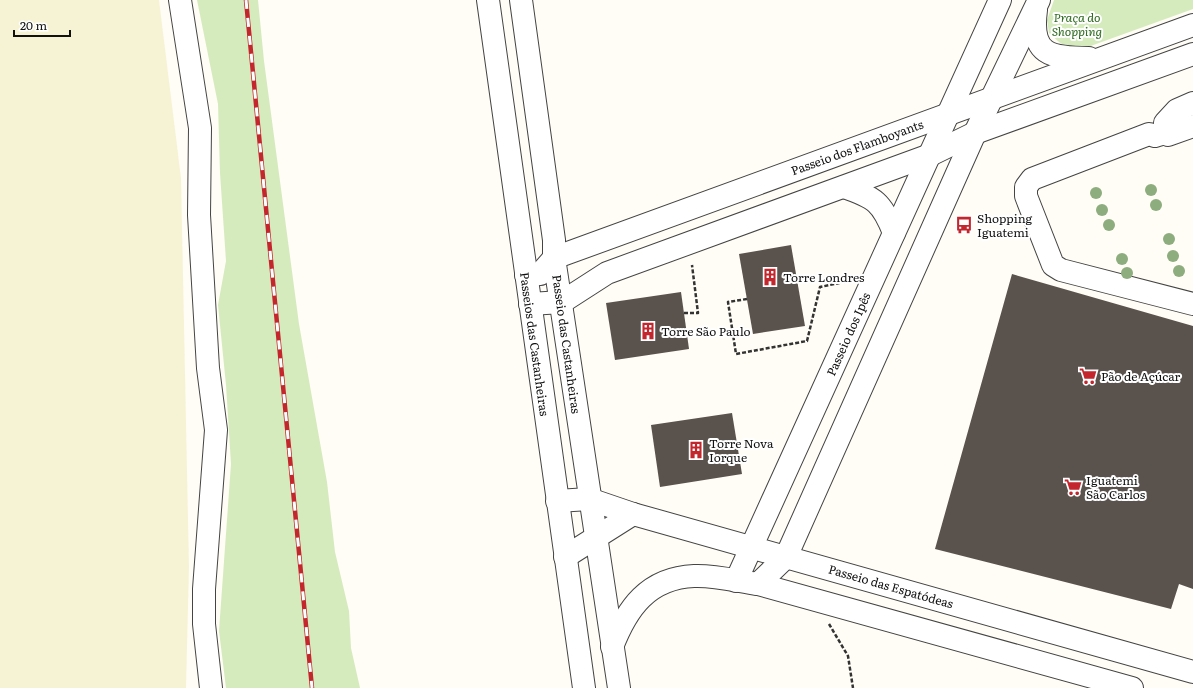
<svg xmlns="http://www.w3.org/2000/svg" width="1193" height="688" font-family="Literata,serif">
	<rect width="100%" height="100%" fill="#fffdf5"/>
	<polygon fill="#f6f3d4" points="0,0 159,0 181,178 189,567 186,688 0,688"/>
	<g fill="#d5ebbd">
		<polygon points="197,0 258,0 264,61 299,324 327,482 335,552 349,611 351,648 360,688 226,688 219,631 231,464 226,385 218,305 226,261 220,173 218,104"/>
		<path d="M1054,0H1193V9L1085,48C1067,50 1062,45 1049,33L1047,20Z"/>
	</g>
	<g fill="#5a524d">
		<polygon points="791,245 805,326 753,334 739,254"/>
		<polygon points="1012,274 1193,326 1193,589 1179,584 1171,609 935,549"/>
		<polygon points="681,292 689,349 615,360 606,303"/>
		<polygon points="732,413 742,474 660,487 651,425"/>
	</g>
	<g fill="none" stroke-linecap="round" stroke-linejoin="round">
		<g stroke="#444" stroke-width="24">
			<g id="minor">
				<polyline points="180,0 200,128 199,215 208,368 216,430 204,589 204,624 211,688"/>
				<polyline points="488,0 584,688"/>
				<polyline points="521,0 554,240 554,258 619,688"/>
				<path d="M1036,10C1030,55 1050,58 1089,58"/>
				<polyline points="1193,103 1177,110 1165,123 1168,132 1155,136 1149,134 1032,179 1026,187 1026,196 1053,265 1061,270 1193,304"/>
				<polyline points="1168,135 1193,126"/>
				<path d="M844,187C875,198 882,202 894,233"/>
				<polyline points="526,275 540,274 554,258 1193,25"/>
				<polyline points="530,304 562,302 607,273 930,155 975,133 1193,54"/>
				<polyline points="557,501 589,499 633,514 1193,672"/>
				<polyline points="565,557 633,514"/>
				<polyline points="736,581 1000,0"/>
				<polyline points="758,584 786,557 975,133 1039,0"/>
				<path d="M612,647C627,608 648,578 694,576C715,575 737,581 758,584L1132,688"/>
			</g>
		</g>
		<g stroke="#333" stroke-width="2.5" stroke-dasharray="4 2" stroke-linecap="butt">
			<polyline points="747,299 728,302 736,354 807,341 820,287 849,281"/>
			<polyline points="684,313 698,313 692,265"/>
			<polyline points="829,624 848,656 853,688"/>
		</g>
		<use href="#minor" stroke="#fff" stroke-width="22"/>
		<g stroke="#c4262e" stroke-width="4.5">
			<polyline id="rail" points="246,0 312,688"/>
		</g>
		<use href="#rail" stroke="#fff" stroke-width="3" stroke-dasharray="9" stroke-linecap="butt"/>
	</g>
	<g fill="#8dad7f">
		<circle cx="1151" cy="190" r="6"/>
		<circle cx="1096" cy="193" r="6"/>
		<circle cx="1156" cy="205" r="6"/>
		<circle cx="1102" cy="210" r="6"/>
		<circle cx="1109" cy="225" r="6"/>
		<circle cx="1169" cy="239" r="6"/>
		<circle cx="1173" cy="256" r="6"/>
		<circle cx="1122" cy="259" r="6"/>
		<circle cx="1179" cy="271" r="6"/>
		<circle cx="1127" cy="273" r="6"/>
	</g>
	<defs>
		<g id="bus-bare" transform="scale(1.38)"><path d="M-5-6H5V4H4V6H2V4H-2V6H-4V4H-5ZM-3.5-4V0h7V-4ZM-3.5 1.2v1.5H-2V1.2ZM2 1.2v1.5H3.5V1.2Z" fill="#c4262e" stroke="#fff" stroke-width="2.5" paint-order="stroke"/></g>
		<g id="building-bare" transform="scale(1.38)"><path d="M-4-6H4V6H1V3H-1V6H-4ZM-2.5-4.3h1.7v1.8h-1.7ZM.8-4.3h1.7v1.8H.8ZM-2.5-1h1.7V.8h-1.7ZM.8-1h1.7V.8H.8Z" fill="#c4262e" stroke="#fff" stroke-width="2.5" paint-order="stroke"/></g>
		<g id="supermarket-bare" transform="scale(1.38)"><path d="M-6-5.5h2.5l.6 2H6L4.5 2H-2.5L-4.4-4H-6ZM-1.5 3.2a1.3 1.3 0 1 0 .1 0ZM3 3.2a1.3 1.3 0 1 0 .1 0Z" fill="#c4262e" stroke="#fff" stroke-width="2.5" paint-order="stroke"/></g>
	</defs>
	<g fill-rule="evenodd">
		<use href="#bus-bare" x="964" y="225"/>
		<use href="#building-bare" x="770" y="277"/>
		<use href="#building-bare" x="648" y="331"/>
		<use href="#supermarket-bare" x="1088" y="376"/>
		<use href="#building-bare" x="696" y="450"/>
		<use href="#supermarket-bare" x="1073" y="487"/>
	</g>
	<g text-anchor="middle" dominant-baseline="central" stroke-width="4" stroke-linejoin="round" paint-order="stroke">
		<g font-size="12" font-style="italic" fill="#2f6b1f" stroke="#fff">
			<text x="1077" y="17">Praça do<tspan x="1077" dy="14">Shopping</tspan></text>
		</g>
		<g font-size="12" fill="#111" stroke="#fff">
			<text transform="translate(857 147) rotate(-20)">Passeio dos Flamboyants</text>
			<text transform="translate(848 334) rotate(-66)">Passeio dos Ipês</text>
			<text transform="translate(535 344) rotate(82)">Passeios das Castanheiras</text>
			<text transform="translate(567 344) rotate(82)">Passeio das Castanheiras</text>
			<text transform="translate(891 586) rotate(16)">Passeio das Espatódeas</text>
		</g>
		<g font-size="12" fill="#111" stroke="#fff" text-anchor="start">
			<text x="977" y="218">Shopping<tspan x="977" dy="14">Iguatemi</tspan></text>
			<text x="783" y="277">Torre Londres</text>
			<text x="661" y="331">Torre São Paulo</text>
			<text x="1101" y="376">Pão de Açúcar</text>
			<text x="709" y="443">Torre Nova<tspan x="709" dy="14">Iorque</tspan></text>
			<text x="1086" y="480">Iguatemi<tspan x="1086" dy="14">São Carlos</tspan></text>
		</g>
	</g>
	<path d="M14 30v6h56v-6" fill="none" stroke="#111111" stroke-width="2"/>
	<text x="20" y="30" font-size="12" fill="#111111" stroke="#ffffff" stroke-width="3" paint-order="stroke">20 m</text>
</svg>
